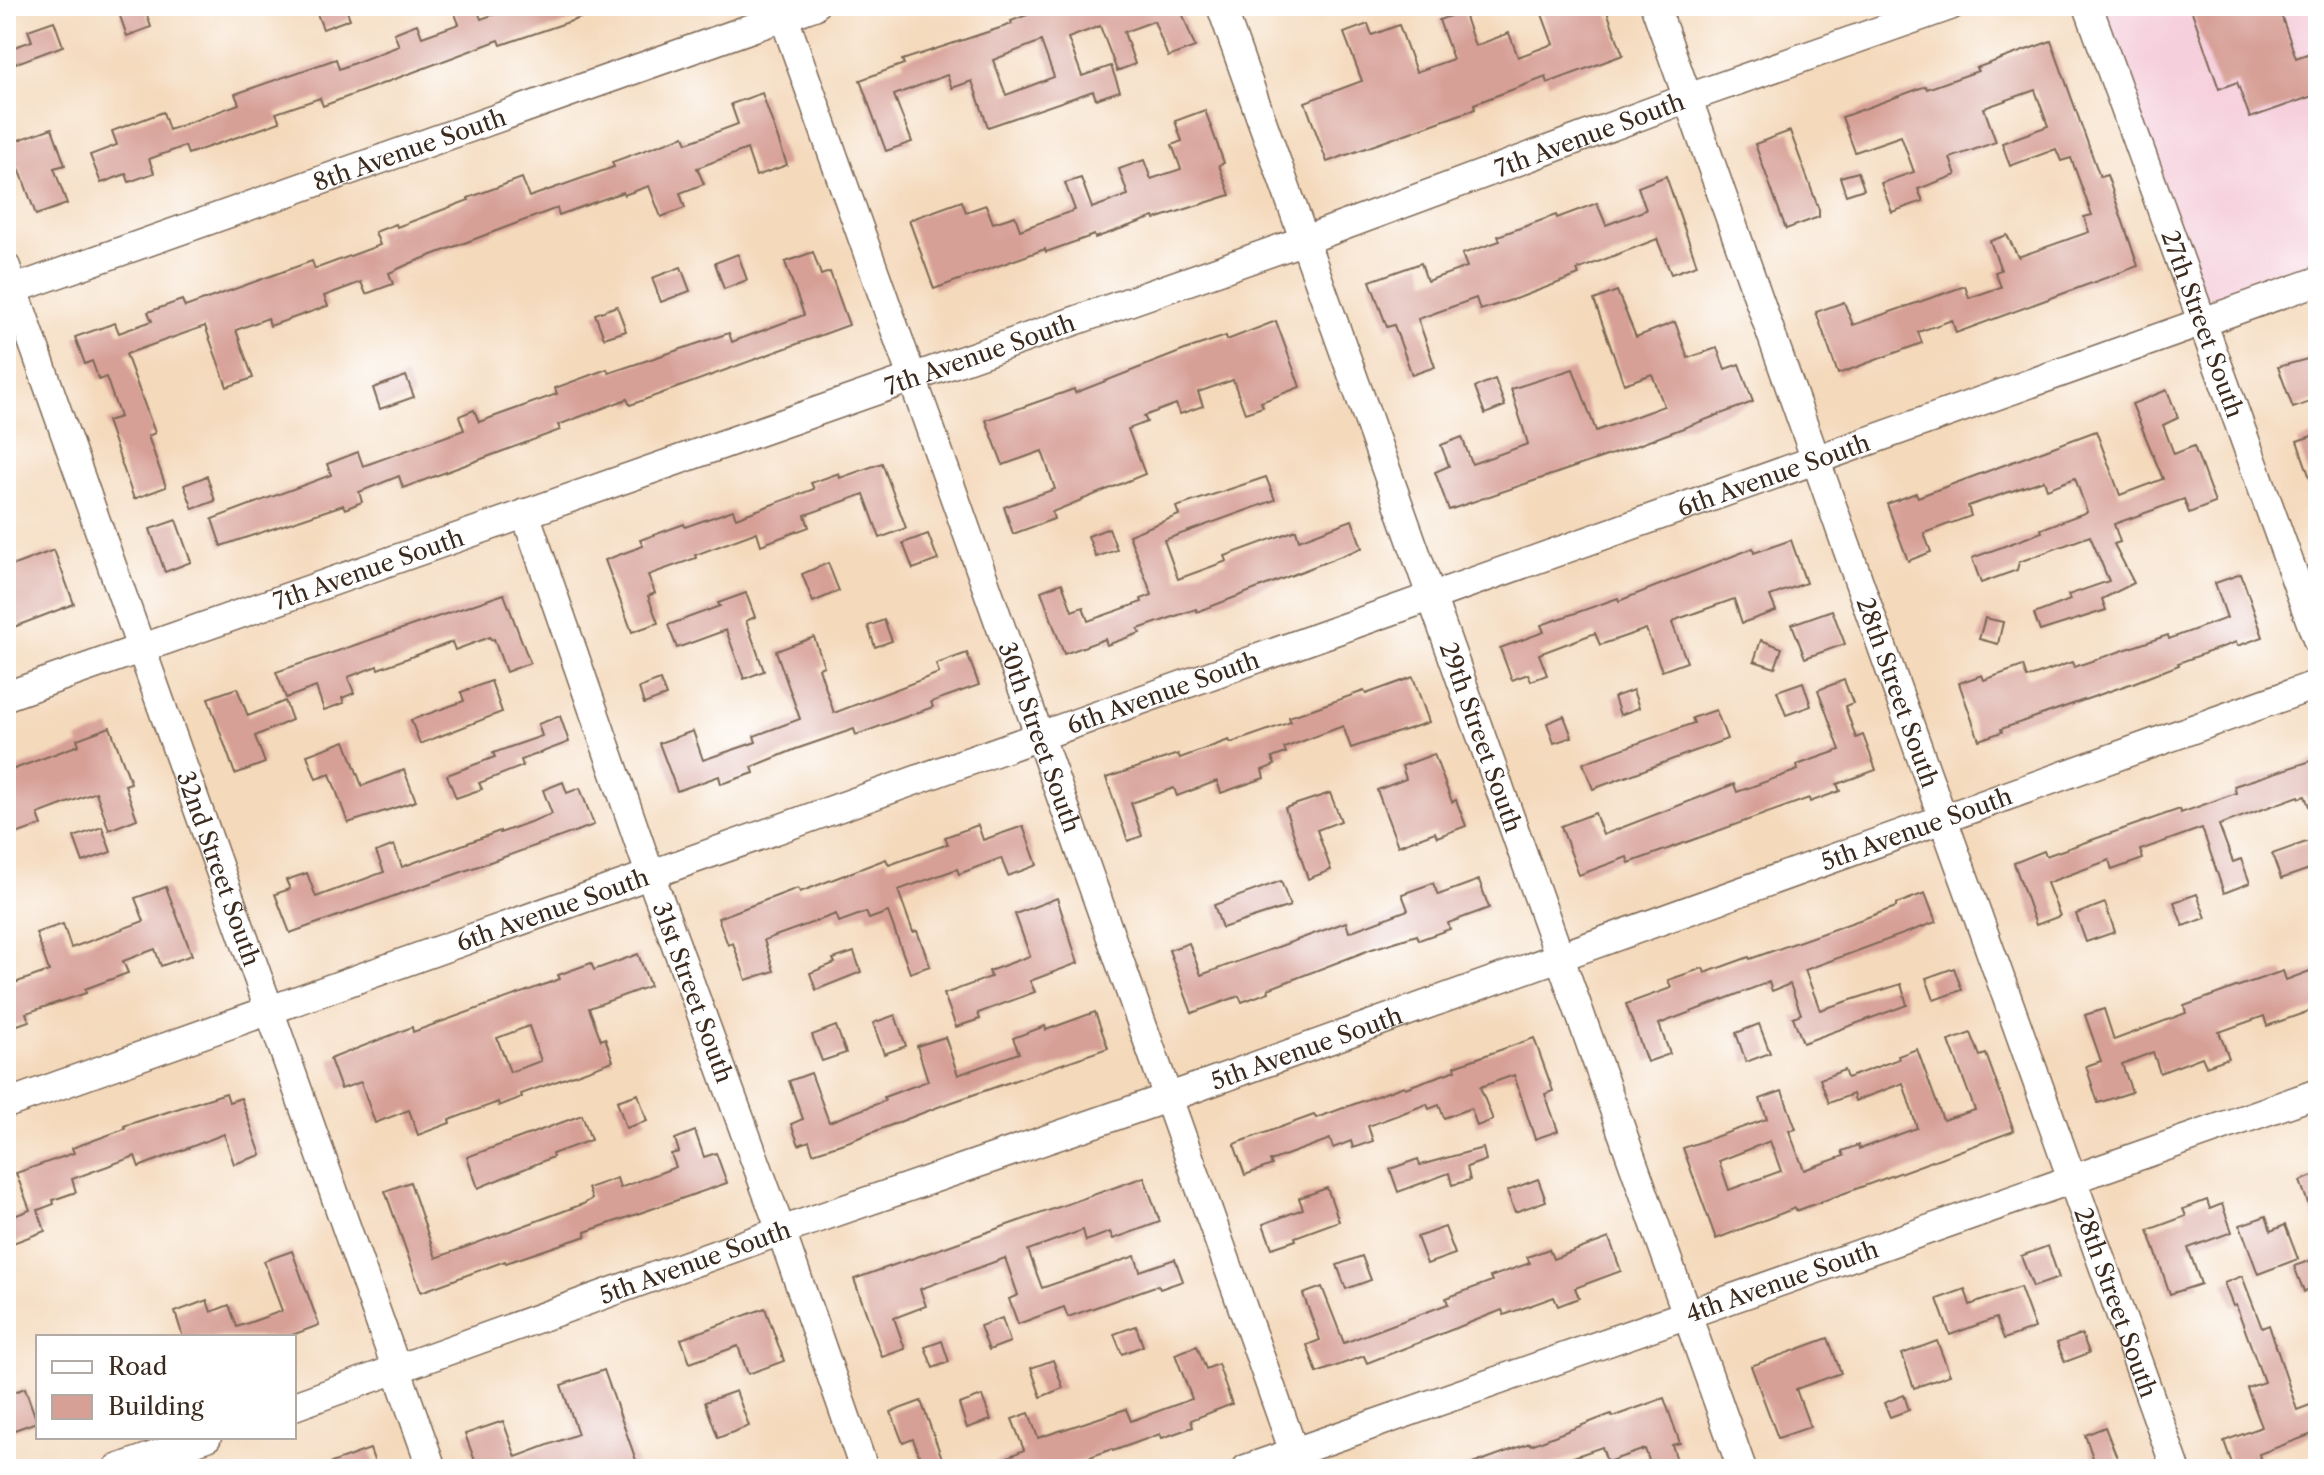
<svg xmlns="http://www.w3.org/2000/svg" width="2324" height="1475" font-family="'Libre Caslon Text',serif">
	<rect width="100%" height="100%" fill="#fff"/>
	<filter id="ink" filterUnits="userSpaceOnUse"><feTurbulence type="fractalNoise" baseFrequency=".0125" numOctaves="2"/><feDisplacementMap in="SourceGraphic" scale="16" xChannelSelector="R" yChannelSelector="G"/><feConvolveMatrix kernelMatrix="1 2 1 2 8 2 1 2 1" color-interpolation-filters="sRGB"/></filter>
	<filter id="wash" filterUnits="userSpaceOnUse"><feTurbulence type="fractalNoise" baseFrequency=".006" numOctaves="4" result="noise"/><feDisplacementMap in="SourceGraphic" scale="32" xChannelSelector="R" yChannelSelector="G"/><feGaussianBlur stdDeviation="1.8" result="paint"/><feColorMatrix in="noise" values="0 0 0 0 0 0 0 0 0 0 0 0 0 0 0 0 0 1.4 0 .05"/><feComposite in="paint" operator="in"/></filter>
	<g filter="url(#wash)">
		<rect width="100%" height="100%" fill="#f4d9bb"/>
		<polygon fill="#f5cfdb" points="2090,6 2318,6 2318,281 2202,323"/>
		<g id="blocks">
			<g fill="#d7a097" fill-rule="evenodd">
				<polygon points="139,6 144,6 151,27 127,36 119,13"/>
				<polygon points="314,6 345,6 350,19 323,29"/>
				<polygon points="462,6 476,6 481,19 518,6 609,6 610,8 501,45 499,40 323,106 320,98 276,113 280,122 249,133 188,154 185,146 149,159 154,173 129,182 126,174 101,183 90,155 117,145 112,131 163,112 169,130 239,104 235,94 336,59 339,69 399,46 394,33 417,24 422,37 459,24 453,9"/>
				<path d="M1051,6H1189L1181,10L1195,47L1168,57L1154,21L1124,32L1135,64L1117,71L1100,26L1068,38L1082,76L1111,66L1120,91L1096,99L1093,91L988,127L972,81L952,88L947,75L894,95L912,142L886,151L860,80L904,64L902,60L1012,24L1011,21ZM1041,41L1054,77L1006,95L993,60Z"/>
				<polygon points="1539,6 1605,6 1623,55 1548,83 1546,77 1474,104 1475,109 1327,162 1305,102 1362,81 1344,33 1368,24 1372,35 1399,25 1416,72 1453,59 1439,20 1463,11 1475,46 1509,33 1518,57 1553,44"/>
				<polygon points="2190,6 2278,6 2296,58 2318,50 2318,94 2250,118 2237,82 2219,89"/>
				<polygon points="54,21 63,46 6,67 6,50 32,41 28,30"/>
				<polygon points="2051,41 2100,177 2107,175 2138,266 1956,333 1952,320 1918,332 1922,343 1838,374 1816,312 1844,302 1853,325 1965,286 1969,298 2001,287 1995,272 2001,270 1990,241 2007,235 2018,257 2089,232 2084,217 2092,215 2071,158 2061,161 2056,149 2010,166 2002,143 2048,126 2035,90 1984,108 1996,142 1950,158 1956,175 1918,189 1923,201 1892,212 1881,183 1914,172 1901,136 1855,152 1842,117 1926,86 1927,89 1978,71 1976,68"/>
				<polygon points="762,93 787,165 756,176 747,149 697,168 704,184 680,193 685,208 661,217 649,186 624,195 623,192 559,215 557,208 411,263 389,273 393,284 366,294 361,282 324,296 328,306 270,326 268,318 236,330 253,378 227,387 205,326 126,354 155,433 148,436 166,487 134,499 107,421 120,417 106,377 99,380 92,361 85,364 75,337 115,323 119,333 152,321 148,312 182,300 185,307 312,261 315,269 380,245 375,232 396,224 397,227 469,200 468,198 522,178 529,197 614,167 612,162 684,136 687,143 738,124 731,104"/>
				<polygon points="1205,110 1224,163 1219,165 1230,195 1155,219 1154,217 1095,238 1094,235 1046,252 1045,249 934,289 909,220 962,201 966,212 986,205 993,223 1015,216 1020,230 1075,210 1065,183 1081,178 1092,208 1128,195 1119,169 1144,160 1151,179 1181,169 1172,145 1182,141 1175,121"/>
				<polygon points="52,128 65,165 54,168 67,204 36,215 10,143"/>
				<polygon points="1790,131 1819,210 1819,217 1786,229 1755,144"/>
				<polygon points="1858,172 1864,189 1846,195 1840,177"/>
				<polygon points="1666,176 1697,265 1671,274 1657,239 1577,270 1579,275 1521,297 1480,310 1476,298 1418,319 1435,367 1412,375 1394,325 1387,327 1370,281 1421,263 1427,281 1467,267 1462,254 1500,241 1498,236 1556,215 1557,218 1597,203 1606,225 1646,210 1638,187"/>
				<polygon points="813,252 821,275 830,272 849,325 630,405 627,399 558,425 560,430 403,488 399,476 359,492 362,502 345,509 343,505 221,546 212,519 331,475 327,464 358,452 363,466 464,430 459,416 474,410 479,422 557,394 555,388 607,369 609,373 729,333 732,342 804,315 785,262"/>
				<polygon points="738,254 747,280 724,289 715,263"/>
				<polygon points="681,267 690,291 661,302 652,278"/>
				<polygon points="1617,291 1636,337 1675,322 1688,358 1717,348 1725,369 1739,364 1753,402 1630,448 1449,510 1435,472 1449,466 1441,445 1462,437 1472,464 1528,444 1511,389 1573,369 1596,431 1664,406 1652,374 1624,384 1594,300"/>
				<polygon points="617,306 626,331 604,338 595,314"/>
				<polygon points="1276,321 1300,387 1261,402 1263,407 1245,413 1233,380 1198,392 1203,406 1180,414 1176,404 1144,416 1147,422 1128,429 1145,474 1052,512 1054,519 1013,534 1004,507 1055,489 1042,451 1003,465 986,420 1074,389 1075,393 1190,348 1226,336 1227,340"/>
				<polygon points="2318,356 2318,399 2293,408 2278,367"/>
				<polygon points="406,376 414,397 380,409 373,388"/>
				<polygon points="1495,379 1505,406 1485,414 1475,387"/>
				<polygon points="2167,390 2178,418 2163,425 2174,454 2194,446 2215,503 2189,513 2184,499 2114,524 2120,542 2114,544 2134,583 2102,599 2106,610 2040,631 2034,614 2070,600 2068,595 2109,581 2090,536 2019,562 2017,570 1981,583 1972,558 2042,532 2041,529 2087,512 2075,478 2047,489 2044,480 1968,506 1971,516 1924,533 1931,552 1908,561 1887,504 1916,493 1918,497 2096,431 2120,495 2163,479 2132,404"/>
				<polygon points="2318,434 2318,494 2316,495 2297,441"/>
				<polygon points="882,463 906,528 880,538 864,494 805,515 809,527 761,545 757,532 695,555 696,558 648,575 655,593 648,596 658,623 632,632 605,560 643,546 640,540 684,524 685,527 733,510 736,518 814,489 811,483 839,473 840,478"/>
				<polygon points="207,476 215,501 193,509 184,485"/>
				<polygon points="1266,477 1275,500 1164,540 1178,579 1227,561 1225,556 1296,530 1299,540 1352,520 1362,548 1197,612 1196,609 1138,629 1140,633 1107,645 1105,639 1064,654 1041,591 1062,583 1072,611 1083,607 1088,621 1142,602 1141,599 1152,595 1129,535 1179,515 1176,507"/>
				<polygon points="176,520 191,562 165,572 150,529"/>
				<polygon points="1109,528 1117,550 1096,557 1088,536"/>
				<polygon points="928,534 938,560 913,569 903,543"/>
				<polygon points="1791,540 1806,583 1770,596 1776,611 1742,623 1734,599 1678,619 1672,623 1687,662 1662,671 1646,629 1600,645 1595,633 1539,654 1547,675 1531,681 1528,674 1512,680 1500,648 1544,632 1541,625 1618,598 1619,601 1753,548 1754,553"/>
				<polygon points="54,550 74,604 6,630 6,568"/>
				<polygon points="828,563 839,591 813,602 802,574"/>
				<polygon points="2241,574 2263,637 2237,646 2236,642 2178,663 2179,665 2133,683 2001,729 2002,732 1979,740 1959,683 1982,675 1984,680 2023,666 2027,678 2072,662 2074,667 2168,635 2169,639 2227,618 2215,583"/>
				<polygon points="746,593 755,617 746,621 764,671 744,679 726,630 677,648 668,625 720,606 718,603"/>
				<polygon points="504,594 530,663 506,672 494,639 491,640 490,637 455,650 452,642 378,669 377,666 348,677 354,693 342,698 344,703 324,710 316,687 286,698 276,672"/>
				<polygon points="1832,610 1845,644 1805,658 1792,624"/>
				<polygon points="1985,618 2003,622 1998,644 1979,639"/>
				<polygon points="884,620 892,641 875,647 868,626"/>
				<polygon points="814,637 824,666 819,668 834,713 939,673 936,664 967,653 979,685 931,702 933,707 856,735 854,729 796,749 752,767 754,773 721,784 719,776 677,791 659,743 693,731 703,760 756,742 754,736 800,719 776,651"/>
				<polygon points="1761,640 1782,648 1775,668 1754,661"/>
				<polygon points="1413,677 1429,722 1351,748 1343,726 1284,748 1286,753 1272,758 1275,765 1262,770 1264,778 1221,793 1217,781 1177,796 1174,788 1131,803 1142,836 1128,841 1106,778 1178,754 1180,758 1229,740 1231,743 1291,722 1289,717 1364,691 1366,694"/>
				<polygon points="660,680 666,696 644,704 639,688"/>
				<polygon points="1844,680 1853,703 1845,706 1856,738 1863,735 1876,770 1837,784 1840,791 1810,802 1809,798 1629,863 1627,857 1579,875 1561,826 1595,813 1603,835 1734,784 1737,792 1798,770 1797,765 1840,750 1818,690"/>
				<polygon points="491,681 502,712 420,744 411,720 464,701 461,692"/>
				<polygon points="1803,682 1811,706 1786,715 1777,691"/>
				<polygon points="237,688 248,716 285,701 292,720 255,736 265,763 235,774 208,698"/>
				<polygon points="1633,690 1639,708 1620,715 1614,697"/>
				<polygon points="1716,710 1727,739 1593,789 1583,763 1694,723 1692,718"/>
				<polygon points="560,716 569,742 521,760 523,766 479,783 482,789 456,798 447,775 495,757 493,753 542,736 538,724"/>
				<polygon points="1564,716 1572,737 1554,743 1547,723"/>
				<polygon points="110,727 131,783 125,785 137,819 109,830 96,792 38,814 42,825 16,834 6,805 6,772 79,745 77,739"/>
				<polygon points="345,741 362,786 404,770 416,801 348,823 330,774 316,779 307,755"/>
				<polygon points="1434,754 1452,802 1456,800 1466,826 1437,837 1435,832 1398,846 1377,790 1406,779 1402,766"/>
				<polygon points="2314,760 2318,772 2318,825 2316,825 2305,796 2300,798 2299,796 2219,825 2233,862 2241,859 2250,883 2224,893 2202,828 2140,850 2143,859 2112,870 2109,860 2047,883 2060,916 2036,925 2014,863 2044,851 2046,856 2180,809 2181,813 2236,793 2234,786"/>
				<polygon points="563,782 567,793 580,788 594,825 290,933 275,894 290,889 286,880 307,873 316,897 384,872 376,852 394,845 402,867 500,831 500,833 552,814 543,790"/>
				<polygon points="1330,793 1341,821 1317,830 1331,870 1308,879 1285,808"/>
				<polygon points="978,825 983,840 1023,826 1037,865 1008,876 1001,858 959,874 957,869 898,890 913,932 917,931 930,966 910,973 888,912 869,919 866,912 839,922 836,914 764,940 774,971 746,980 733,943 728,945 718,918 798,888 800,892 886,859 889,865 948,844 945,837"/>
				<polygon points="102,827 111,852 83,862 74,837"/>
				<polygon points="2318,838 2318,866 2281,879 2272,854"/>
				<polygon points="1479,880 1489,908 1448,923 1450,929 1419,940 1417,935 1372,949 1268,989 1269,992 1242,1002 1239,996 1192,1013 1169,950 1189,943 1201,975 1346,922 1349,932 1408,910 1402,894 1433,883 1438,895"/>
				<polygon points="1281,881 1290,906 1222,928 1214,905"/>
				<polygon points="166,887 192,955 161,966 155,949 123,961 128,973 85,989 86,993 26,1013 29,1021 6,1029 6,986 49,971 36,933 63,924 71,948 144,921 135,898"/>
				<polygon points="1925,893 1936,922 1805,970 1820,1010 1901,984 1907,1005 1803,1043 1793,1017 1801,1014 1790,984 1772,991 1769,982 1659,1024 1670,1054 1647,1062 1626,1004 1671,988 1668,980 1703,968 1705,973 1749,957 1750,959 1896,907 1896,904"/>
				<polygon points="2197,894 2206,918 2183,926 2174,902"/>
				<polygon points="1057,898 1078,963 1030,981 1035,992 978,1013 980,1019 956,1027 944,994 991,977 989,971 1030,956 1015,914"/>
				<polygon points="2105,903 2115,932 2086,942 2076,914"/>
				<polygon points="854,952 861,972 816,990 810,973 835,963 833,959"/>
				<path d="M638,954L650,986L589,1008L601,1040L605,1038L613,1061L521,1094L522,1097L499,1106L498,1102L449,1120L450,1123L418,1135L409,1110L375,1123L361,1082L341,1089L330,1059L412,1027L413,1032L560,979L558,975L591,963L594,970ZM529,1026L541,1061L510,1072L497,1038Z"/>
				<polygon points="1954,968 1962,990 1934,1000 1926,978"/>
				<polygon points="2318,968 2318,1008 2267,1026 2264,1016 2219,1032 2229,1058 2206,1066 2202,1057 2160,1073 2153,1052 2122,1064 2132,1092 2098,1103 2086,1066 2101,1061 2085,1015 2104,1009 2114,1040 2186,1013 2184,1006 2236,987 2283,971 2286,980"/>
				<polygon points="1095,1012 1108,1048 938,1107 850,1141 813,1153 809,1141 799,1145 791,1124 803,1119 789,1081 811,1073 829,1122 885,1101 884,1097 928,1081 917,1046 945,1037 958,1075 1019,1053 1013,1038 1045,1026 1046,1030"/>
				<polygon points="895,1015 906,1046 884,1054 873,1023"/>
				<polygon points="1759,1024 1770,1053 1746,1062 1736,1033"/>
				<polygon points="836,1026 846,1053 822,1061 812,1035"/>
				<path d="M1971,1033L1980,1056L1986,1054L2014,1131L1796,1211L1795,1208L1716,1239L1683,1148L1767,1119L1760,1099L1782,1091L1796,1129L1789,1131L1804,1170L1844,1156L1842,1151L1858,1145L1859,1149L1917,1128L1903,1083L1855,1101L1853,1094L1829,1103L1820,1079L1844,1070L1847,1078L1899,1059L1898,1056L1917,1049L1943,1120L1975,1110L1949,1041ZM1770,1141L1781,1171L1729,1190L1719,1161Z"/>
				<polygon points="1534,1038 1553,1091 1545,1094 1558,1131 1535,1139 1514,1075 1480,1087 1493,1120 1477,1126 1471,1108 1444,1118 1439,1105 1429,1109 1427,1104 1368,1126 1373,1141 1353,1148 1351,1141 1333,1148 1330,1139 1270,1161 1272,1165 1245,1175 1234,1144 1314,1115 1316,1118 1404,1086 1405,1088 1456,1070 1455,1066"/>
				<polygon points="226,1093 229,1102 241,1098 261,1155 234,1164 224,1134 139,1167 135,1156 72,1179 76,1192 53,1200 54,1204 38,1210 45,1231 13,1243 6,1219 30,1210 16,1173 74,1153 72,1148 125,1129 124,1126"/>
				<polygon points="638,1094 647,1121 626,1128 617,1101"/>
				<polygon points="582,1115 591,1140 552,1154 553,1157 478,1188 467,1157"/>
				<polygon points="695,1131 704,1157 716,1153 727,1183 585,1232 586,1236 559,1245 506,1263 505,1261 421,1292 385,1191 410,1182 436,1258 583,1204 592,1199 588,1188 617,1178 620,1188 676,1167 671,1154 679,1152 675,1139"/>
				<polygon points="1483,1148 1486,1160 1467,1167 1470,1180 1452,1185 1449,1173 1398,1192 1390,1169 1418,1159 1420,1165"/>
				<polygon points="2318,1174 2318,1224 2316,1225 2300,1181"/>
				<polygon points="1144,1177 1160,1222 1113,1239 1110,1232 1086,1241 1083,1230 1028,1250 1042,1288 1135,1256 1140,1271 1175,1259 1183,1281 1160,1289 1158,1285 1068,1317 1064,1307 1018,1324 1009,1299 1018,1295 1005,1258 920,1289 926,1306 894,1318 905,1349 882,1357 854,1279"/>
				<polygon points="1538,1179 1546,1201 1515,1212 1507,1191"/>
				<polygon points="1327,1188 1339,1221 1295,1237 1296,1240 1272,1248 1263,1224 1303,1209 1299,1198"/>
				<polygon points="2207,1200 2210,1209 2222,1204 2232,1232 2188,1248 2201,1284 2170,1294 2148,1230 2186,1216 2183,1209"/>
				<polygon points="2266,1216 2271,1231 2285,1225 2298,1259 2258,1274 2240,1225"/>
				<polygon points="1445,1227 1455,1254 1427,1264 1417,1237"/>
				<polygon points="1609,1238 1621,1271 1575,1288 1579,1298 1558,1306 1554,1297 1504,1315 1502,1310 1367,1363 1364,1356 1317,1373 1307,1345 1320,1340 1303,1294 1322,1287 1344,1343 1448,1304 1446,1298 1492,1281 1490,1277 1530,1263 1527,1257 1549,1249 1553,1259"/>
				<polygon points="2048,1246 2059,1278 2033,1287 2021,1256"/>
				<polygon points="292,1251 319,1325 287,1337 183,1337 175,1312 207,1300 211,1312 229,1305 237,1327 282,1311 264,1261"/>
				<polygon points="1362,1256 1371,1280 1346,1289 1337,1265"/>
				<polygon points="2318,1258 2318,1287 2304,1292 2294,1266"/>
				<polygon points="2242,1276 2262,1328 2269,1325 2297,1410 2318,1402 2318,1432 2259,1454 2261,1462 2234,1469 2224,1441 2262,1427 2247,1388 2264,1382 2236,1305 2233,1306 2224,1283"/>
				<polygon points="2020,1287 2035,1328 2004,1339 1996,1318 1950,1335 1937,1299 1965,1289 1970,1305"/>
				<polygon points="765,1308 784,1361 748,1374 738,1346 690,1363 681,1339"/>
				<polygon points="1002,1318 1010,1342 989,1350 980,1326"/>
				<polygon points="1136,1326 1143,1346 1122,1354 1114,1334"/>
				<polygon points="2082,1334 2089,1353 2065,1362 2057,1343"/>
				<polygon points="1828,1338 1841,1373 1796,1389 1810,1427 1778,1438 1751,1366"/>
				<polygon points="942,1341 949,1362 933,1368 925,1347"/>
				<polygon points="1937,1341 1950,1375 1914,1388 1902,1354"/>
				<polygon points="1197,1346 1206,1369 1218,1364 1232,1404 1191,1420 1193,1427 1162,1438 1160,1434 1113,1451 1112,1449 1057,1469 985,1469 985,1467 1024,1450 1012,1419 1029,1413 1038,1438 1126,1409 1131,1421 1192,1399 1175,1354"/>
				<polygon points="1053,1360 1063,1388 1041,1397 1031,1368"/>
				<polygon points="604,1370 637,1463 621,1469 478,1469 465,1434 503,1421 516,1457 578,1434 561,1385"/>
				<polygon points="25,1388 37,1422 6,1433 6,1395"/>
				<polygon points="736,1391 749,1426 718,1438 705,1402"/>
				<polygon points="1904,1395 1909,1410 1890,1417 1884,1403"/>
				<polygon points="982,1396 991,1420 967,1428 959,1404"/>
				<polygon points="1664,1398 1680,1443 1672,1445 1680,1469 1652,1469 1645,1449 1607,1462 1602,1447 1539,1469 1465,1469 1464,1467 1530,1443 1531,1445 1611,1414 1612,1417"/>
				<polygon points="921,1401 946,1469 924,1469 913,1439 903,1443 891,1412"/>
				<polygon points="2105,1427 2118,1460 2119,1469 2097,1469 2085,1435"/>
				<polygon points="370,1449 377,1469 321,1469 320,1467"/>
			</g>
		</g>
	</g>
	<g filter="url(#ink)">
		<use href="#blocks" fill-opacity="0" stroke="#7c6755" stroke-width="2"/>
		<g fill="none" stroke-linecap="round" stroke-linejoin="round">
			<g stroke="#7c6755" stroke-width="31">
				<g id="minor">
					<path id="s1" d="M780,6L1300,1469"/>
					<path id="s2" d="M1221,6L1742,1469"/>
					<path id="s3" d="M1655,6L1943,819L2176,1469"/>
					<path id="s4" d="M2088,6L2318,642"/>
					<path id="s5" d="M6,267L432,1469"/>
					<path id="s6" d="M6,292L814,6"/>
					<path id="s7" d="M525,513L650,874L781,1231L864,1469"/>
					<path id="s8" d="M6,696L1305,240L1688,98L1950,6"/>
					<path id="s9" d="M6,1104L2318,281"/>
					<path id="s10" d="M294,1406L781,1231L1167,1098L2318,684"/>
					<polyline points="117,1469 207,1437"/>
					<path id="s11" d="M1246,1469L2318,1093"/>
				</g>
			</g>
			<use href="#minor" stroke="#fff" stroke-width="28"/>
		</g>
	</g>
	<g text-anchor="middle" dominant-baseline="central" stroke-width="6" stroke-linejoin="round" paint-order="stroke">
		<g font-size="24" fill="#3b2a1e" stroke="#fff">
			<text stroke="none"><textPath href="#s8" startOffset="1680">7th Avenue South</textPath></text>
			<text stroke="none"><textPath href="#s6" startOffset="428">8th Avenue South</textPath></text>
			<text stroke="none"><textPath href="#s4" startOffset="338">27th Street South</textPath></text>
			<text stroke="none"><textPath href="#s8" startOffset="1032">7th Avenue South</textPath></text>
			<text stroke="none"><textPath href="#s9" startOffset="1876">6th Avenue South</textPath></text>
			<text stroke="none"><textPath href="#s8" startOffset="384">7th Avenue South</textPath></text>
			<text stroke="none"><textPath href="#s9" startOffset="1228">6th Avenue South</textPath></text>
			<text stroke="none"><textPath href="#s3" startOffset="728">28th Street South</textPath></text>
			<text stroke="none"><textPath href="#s1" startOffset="776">30th Street South</textPath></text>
			<text stroke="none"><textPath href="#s2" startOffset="776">29th Street South</textPath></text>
			<text stroke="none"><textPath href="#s10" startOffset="1722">5th Avenue South</textPath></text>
			<text stroke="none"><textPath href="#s5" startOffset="638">32nd Street South</textPath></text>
			<text stroke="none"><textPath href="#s9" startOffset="580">6th Avenue South</textPath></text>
			<text stroke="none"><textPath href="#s7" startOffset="508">31st Street South</textPath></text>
			<text stroke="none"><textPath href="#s10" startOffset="1074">5th Avenue South</textPath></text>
			<text stroke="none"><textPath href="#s10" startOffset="426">5th Avenue South</textPath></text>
			<text stroke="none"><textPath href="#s11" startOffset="568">4th Avenue South</textPath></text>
			<text stroke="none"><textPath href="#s3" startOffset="1376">28th Street South</textPath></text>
		</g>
	</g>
	<rect width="2324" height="1475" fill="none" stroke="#fff" stroke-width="32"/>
	<rect x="36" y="1335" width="260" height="104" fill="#ffffff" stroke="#b1aaa5" stroke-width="2"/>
	<rect x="52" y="1361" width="40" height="12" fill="#ffffff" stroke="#b1aaa5" stroke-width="2"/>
	<text x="108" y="1375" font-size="24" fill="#3b2a1e">Road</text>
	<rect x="52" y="1395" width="40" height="24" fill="#d7a097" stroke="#b1aaa5" stroke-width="2"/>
	<text x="108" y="1415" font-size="24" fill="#3b2a1e">Building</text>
</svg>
